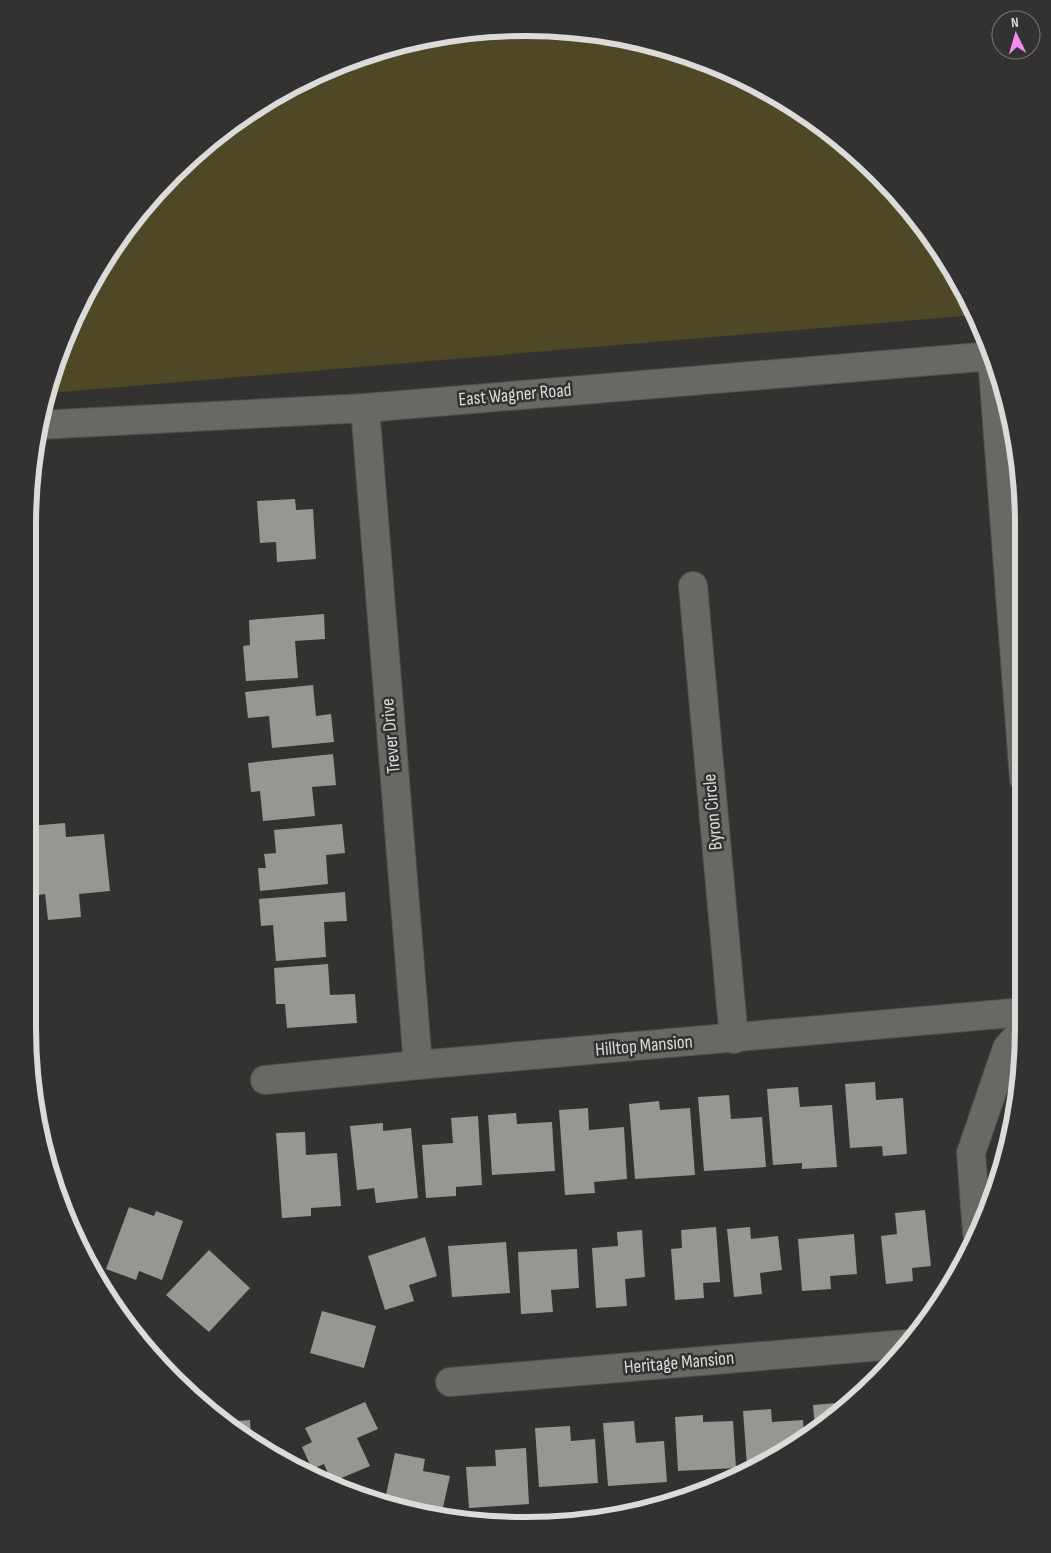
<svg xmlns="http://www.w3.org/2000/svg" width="1051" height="1553" font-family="'Sofia Sans Condensed',sans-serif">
	<rect width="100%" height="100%" fill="#333230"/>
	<polygon fill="#4f4827" points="525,28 622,37 716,65 802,111 877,173 939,249 975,315 49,393 79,305 130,223 173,174 249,112 335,66 428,37"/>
	<g fill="#979693">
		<polygon points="295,499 296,510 313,509 316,559 277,562 276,542 260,543 257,501"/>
		<polygon points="324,614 325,639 295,641 298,678 246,681 243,646 250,645 249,620"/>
		<polygon points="313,685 316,716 331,714 334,742 272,748 269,716 248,718 245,692"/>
		<polygon points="333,754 336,785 312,787 315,816 263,821 260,791 251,792 248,763"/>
		<polygon points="65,823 66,837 104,834 110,891 79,894 81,917 48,920 45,894 39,895 36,858 30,859 30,826"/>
		<polygon points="342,824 345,853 326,855 328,884 260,891 258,868 266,868 264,854 276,853 274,830"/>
		<polygon points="345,892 347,921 324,922 326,957 276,961 273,925 261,926 259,899"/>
		<polygon points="328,964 330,995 355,994 357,1023 287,1028 285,1004 276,1004 274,968"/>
		<polygon points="875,1082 876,1100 903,1098 907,1154 883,1156 882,1146 850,1148 845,1084"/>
		<polygon points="798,1087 800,1107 832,1105 837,1167 802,1169 802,1163 773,1165 767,1089"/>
		<polygon points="729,1095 731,1119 762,1117 766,1167 704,1171 698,1097"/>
		<polygon points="659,1101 660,1110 690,1108 695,1175 635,1179 629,1104"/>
		<polygon points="588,1108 589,1130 624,1127 627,1179 594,1182 595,1193 565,1195 559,1110"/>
		<polygon points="516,1113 517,1124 552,1122 555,1171 492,1175 488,1115"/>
		<polygon points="478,1116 482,1185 456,1187 456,1196 426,1198 422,1145 453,1143 451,1118"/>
		<polygon points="383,1123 383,1131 411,1128 418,1198 376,1203 374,1188 357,1190 350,1126"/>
		<polygon points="305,1132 306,1155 337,1153 341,1206 311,1208 311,1216 282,1218 276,1133"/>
		<polygon points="129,1207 154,1216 156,1211 183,1221 162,1280 139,1271 136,1280 106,1269"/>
		<polygon points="925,1210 931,1266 912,1268 913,1281 886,1284 881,1236 897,1234 895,1213"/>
		<polygon points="716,1227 720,1282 703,1283 704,1298 675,1300 671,1249 682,1248 681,1230"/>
		<polygon points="750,1227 751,1239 778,1236 782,1270 760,1273 762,1294 734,1297 727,1229"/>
		<polygon points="642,1230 645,1277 625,1279 627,1306 596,1308 592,1248 618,1246 617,1232"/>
		<polygon points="854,1234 857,1274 830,1276 831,1289 802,1291 798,1239"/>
		<polygon points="425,1237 437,1276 409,1285 414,1301 385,1310 368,1256"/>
		<polygon points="506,1242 510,1293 452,1297 448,1246"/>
		<polygon points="577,1249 579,1288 551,1290 553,1312 521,1314 518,1252"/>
		<polygon points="209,1250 250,1288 209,1332 166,1295"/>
		<polygon points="322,1311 376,1326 364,1368 310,1353"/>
		<polygon points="365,1402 378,1429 357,1438 370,1466 332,1482 324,1464 312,1469 302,1447 312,1442 305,1428"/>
		<polygon points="849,1402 815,1428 813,1405"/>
		<polygon points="771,1409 772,1422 803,1420 804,1436 774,1459 763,1465 747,1466 743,1411"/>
		<polygon points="703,1415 703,1422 733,1421 736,1468 678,1471 675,1417"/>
		<polygon points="250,1420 251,1439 222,1422"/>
		<polygon points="634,1421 636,1443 664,1441 667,1482 608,1486 603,1423"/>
		<polygon points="570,1426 571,1441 595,1439 598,1483 539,1487 535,1428"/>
		<polygon points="526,1448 529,1504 469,1508 466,1467 496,1466 495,1450"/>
		<polygon points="395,1453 425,1459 423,1471 450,1476 441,1516 397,1509 384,1504"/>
	</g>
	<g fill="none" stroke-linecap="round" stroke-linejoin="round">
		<g stroke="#51504e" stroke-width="30">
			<g id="minor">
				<polyline points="992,356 1024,779"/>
				<polyline points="365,408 418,1065"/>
				<polyline points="38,425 365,408 992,356"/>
				<polyline points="693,586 734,1039"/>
				<polyline points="265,1080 418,1065 1024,1012"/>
				<polyline points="977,1232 971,1153 1007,1048 1023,1030"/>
				<polyline points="450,1382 907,1344"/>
			</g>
		</g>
		<use href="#minor" stroke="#686865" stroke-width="28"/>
	</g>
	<g text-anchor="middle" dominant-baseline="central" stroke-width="5" stroke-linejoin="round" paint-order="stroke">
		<g font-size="19" fill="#dcdbda" stroke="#333230">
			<text transform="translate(515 395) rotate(-5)">East Wagner Road</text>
			<text transform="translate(391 736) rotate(-95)">Trever Drive</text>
			<text transform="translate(713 812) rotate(-95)">Byron Circle</text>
			<text transform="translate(644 1046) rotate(-5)">Hilltop Mansion</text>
			<text transform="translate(679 1363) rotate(-5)">Heritage Mansion</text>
		</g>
	</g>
	<path d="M0 0H1051V1553H0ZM525 36H526A489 489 0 0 1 1015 525V1028A489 489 0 0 1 526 1517H525A489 489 0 0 1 36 1028V525A489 489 0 0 1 525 36Z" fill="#333230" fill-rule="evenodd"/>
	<path fill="none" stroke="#dcdbda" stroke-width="6" d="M525 36H526A489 489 0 0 1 1015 525V1028A489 489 0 0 1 526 1517H525A489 489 0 0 1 36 1028V525A489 489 0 0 1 525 36Z"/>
	<g transform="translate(1016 35) rotate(355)"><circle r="24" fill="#333230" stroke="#777674"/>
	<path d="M0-4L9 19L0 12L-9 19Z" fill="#f38af2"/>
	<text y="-8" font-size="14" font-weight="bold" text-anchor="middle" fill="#dcdbda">N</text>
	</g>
</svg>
